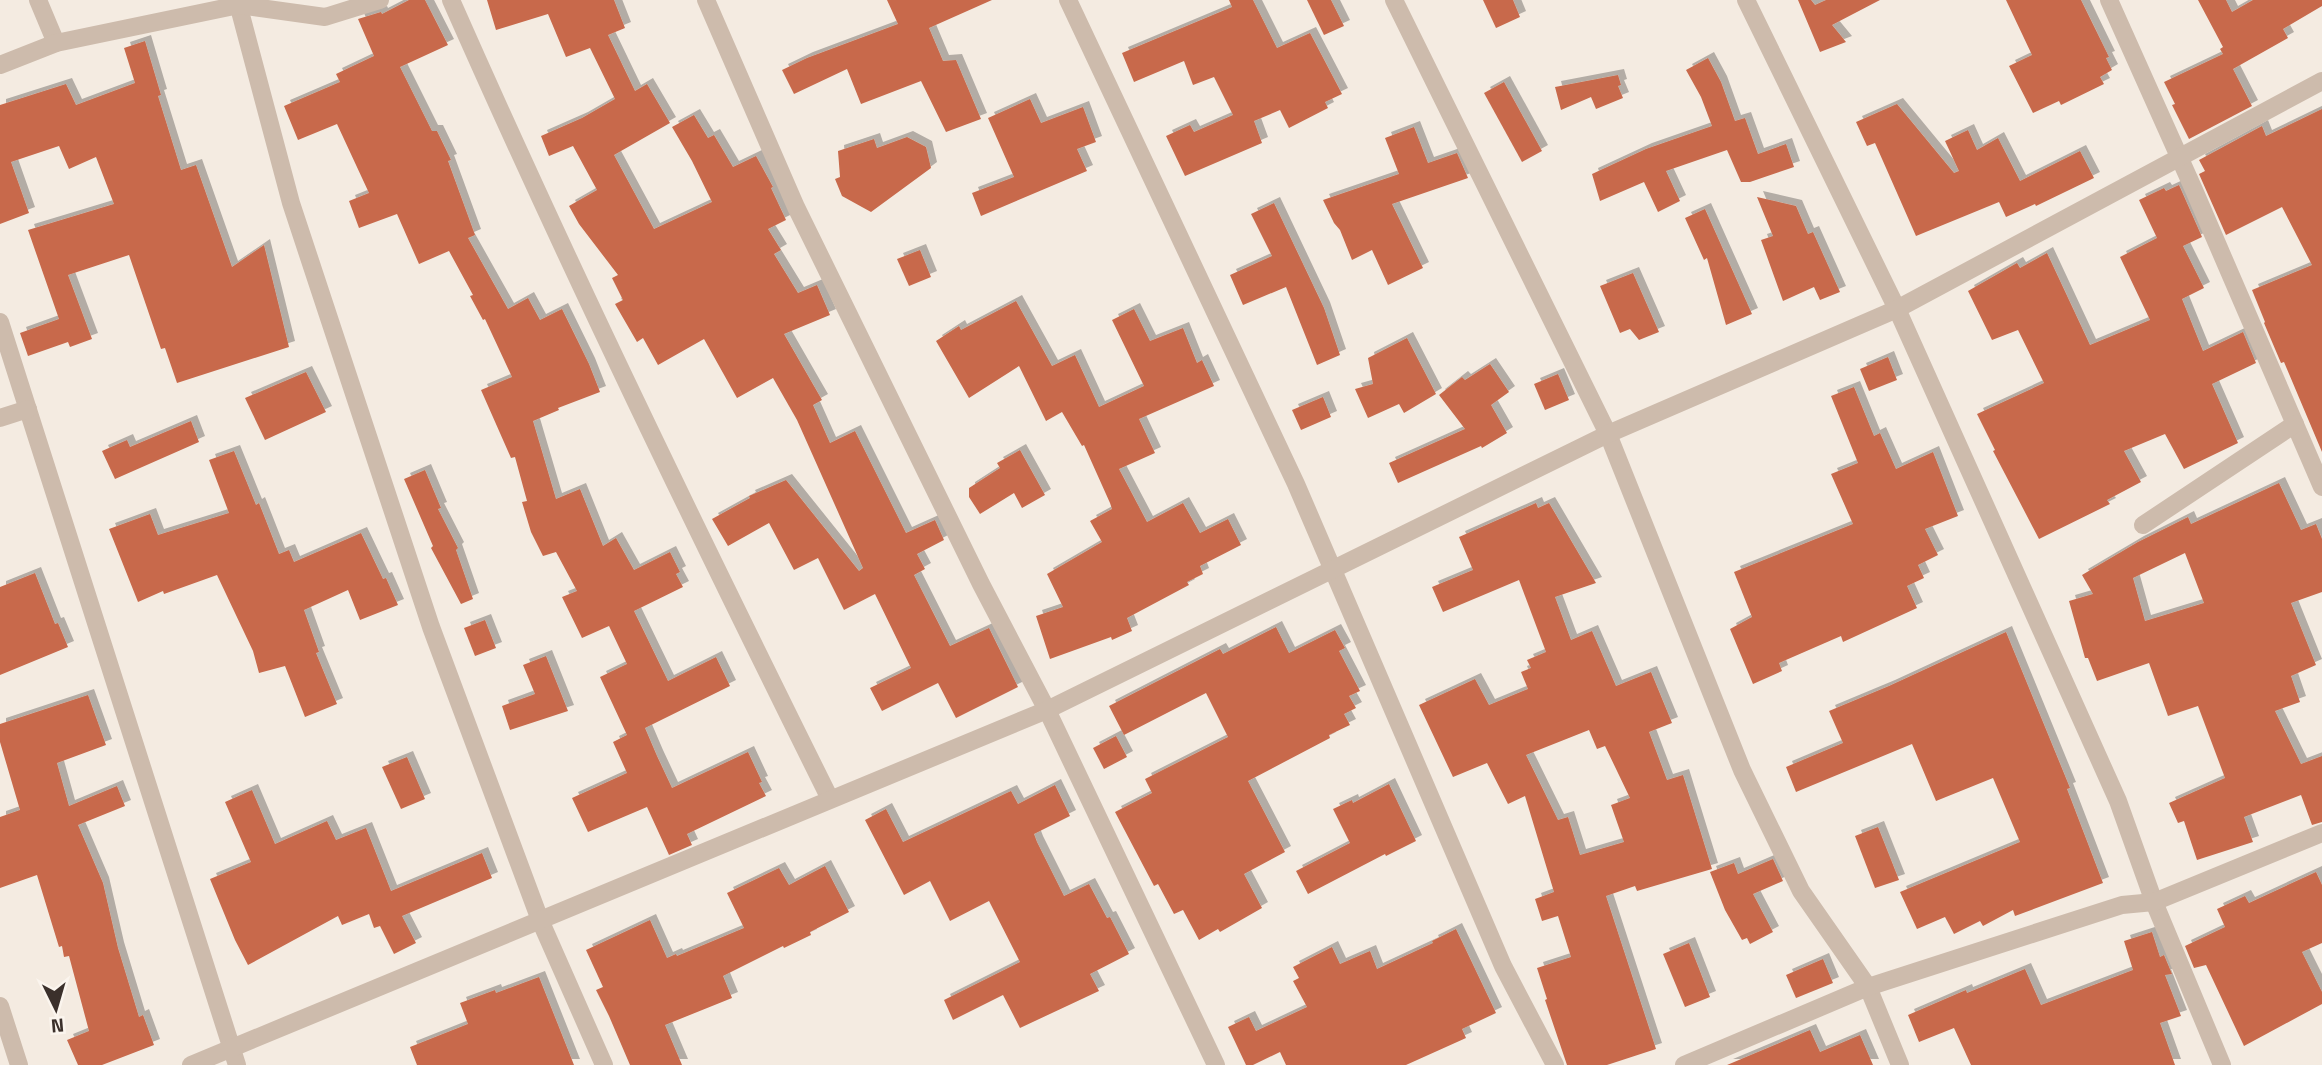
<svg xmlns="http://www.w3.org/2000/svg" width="2322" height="1065" font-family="'Titillium Web',sans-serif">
	<defs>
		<filter id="shadow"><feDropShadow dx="6" dy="-6" stdDeviation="0" flood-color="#0004"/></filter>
	</defs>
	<rect width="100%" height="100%" fill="#f4ebe1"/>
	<g fill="#c8694b" fill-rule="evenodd" filter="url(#shadow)">
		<polygon points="409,0 425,0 448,45 400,67 432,131 437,131 451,160 448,161 475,235 468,238 508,309 528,298 540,320 562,309 589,364 600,392 558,408 559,410 533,421 556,499 580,489 603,546 616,538 634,570 670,552 680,572 676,574 683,587 634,611 668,681 716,657 730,686 645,728 657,756 672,788 748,752 762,782 759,783 766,796 687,834 692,845 669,855 647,807 588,832 572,798 627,773 613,742 627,735 600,677 627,664 609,626 582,638 562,597 577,591 556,552 543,556 531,532 522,502 527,501 515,457 511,458 481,390 512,377 485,319 483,320 470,296 473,295 449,251 419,264 397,214 359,228 349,201 369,193 337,124 298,140 284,106 340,82 336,74 374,56 358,19 381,12 382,14"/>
		<polygon points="487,0 614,0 625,28 608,35 635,91 647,84 670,123 614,155 654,229 712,202 692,161 672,127 694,115 708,138 714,135 733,167 756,156 773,187 771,188 786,220 768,229 781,250 774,254 798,293 817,285 830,315 784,334 822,400 813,405 830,443 855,431 906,533 935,520 944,540 917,554 925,569 914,575 950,646 989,628 1018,687 956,718 938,683 882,711 870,688 911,668 875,594 844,610 818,558 794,570 769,523 728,546 712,519 750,498 749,496 786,480 859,571 863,568 797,420 773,378 737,398 704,339 658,365 643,338 637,342 615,304 623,300 612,278 618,275 579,224 569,206 597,190 573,146 549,156 541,136 582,118 615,99 590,48 566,57 548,14 496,30"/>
		<polygon points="887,0 992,0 929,28 943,61 956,60 981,119 946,132 921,81 861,104 847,69 794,94 782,70 807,58 898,24"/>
		<polygon points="1229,0 1253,0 1277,48 1310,33 1342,94 1325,102 1328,108 1289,128 1280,110 1254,121 1262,143 1185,176 1166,136 1190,125 1194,132 1233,115 1214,77 1193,85 1184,61 1134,82 1122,53 1232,7"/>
		<polygon points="1307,0 1331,0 1344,26 1324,35"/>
		<polygon points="1483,0 1513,0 1520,17 1496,28"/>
		<polygon points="1798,0 1811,0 1815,5 1826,0 1880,0 1832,25 1846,42 1820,52"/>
		<polygon points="2006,0 2081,0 2109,57 2106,58 2112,70 2100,77 2104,84 2061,105 2059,101 2033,113 2009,66 2032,55"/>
		<polygon points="2198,0 2226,0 2232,12 2253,0 2322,0 2322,6 2283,29 2288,38 2233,69 2252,106 2189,139 2172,105 2175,104 2164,82 2223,54 2220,49 2223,47"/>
		<polygon points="145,41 161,95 158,96 181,170 196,165 232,267 264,245 289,347 177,383 165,348 161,349 129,255 68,275 92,339 70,347 68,342 28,356 20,333 59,319 28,230 114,204 96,157 69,169 59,146 11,162 29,213 0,224 0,105 66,84 76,105 135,83 124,48"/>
		<polygon points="1708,58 1721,82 1735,121 1745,118 1758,154 1786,144 1794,167 1750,182 1741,182 1727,150 1666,171 1680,201 1658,212 1644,182 1600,201 1592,174 1646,149 1712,126 1701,97 1686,70"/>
		<polygon points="1618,75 1621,85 1618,86 1623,98 1596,109 1591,97 1561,110 1555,87"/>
		<polygon points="1504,82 1542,151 1522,162 1484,93"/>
		<polygon points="1030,99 1041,123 1083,107 1096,142 1077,149 1087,171 981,216 972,193 1014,177 988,118"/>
		<polygon points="1897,104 1954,173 1959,171 1945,141 1968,130 1977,150 1998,138 2020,181 2080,151 2094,178 2036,206 2035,204 2006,217 1999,202 1916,236 1875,143 1867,146 1856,122"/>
		<polygon points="2322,109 2322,452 2284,362 2281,363 2264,323 2265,322 2252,290 2312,265 2282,207 2226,235 2199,174 2205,171 2199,160 2262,126 2266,136"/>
		<polygon points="1414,127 1428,163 1457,153 1468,178 1392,204 1423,268 1388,285 1372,250 1352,260 1340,230 1334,223 1323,200 1399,174 1385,138"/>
		<polygon points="907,137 926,147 931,168 871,212 842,196 835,179 840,177 838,151 874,139 877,148"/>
		<polygon points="2179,185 2202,237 2183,246 2204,288 2182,299 2203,351 2243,332 2256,363 2212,384 2238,443 2184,469 2165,434 2124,451 2141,482 2107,500 2110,504 2039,539 1993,451 1995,450 1977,414 2044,383 2018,330 1992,340 1968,291 2017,263 2020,268 2047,253 2090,345 2150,320 2120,257 2157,238 2139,200 2164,188 2166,191"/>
		<polygon points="1757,197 1796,206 1808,234 1813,232 1840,292 1820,300 1814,287 1783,301 1761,240 1773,236"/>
		<polygon points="1274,203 1324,308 1340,355 1317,365 1286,287 1243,305 1230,275 1272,256 1251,214"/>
		<polygon points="1705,209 1752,314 1726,325 1707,258 1704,260 1685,218"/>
		<polygon points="920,250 931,277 909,286 897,259"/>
		<polygon points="1633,273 1659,332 1639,340 1630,329 1620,333 1600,286"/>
		<polygon points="1016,301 1052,366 1075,355 1099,407 1144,386 1112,320 1134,309 1150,341 1183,328 1197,363 1202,360 1214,386 1139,419 1155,453 1119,469 1147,522 1183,503 1200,533 1228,519 1241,545 1200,566 1203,574 1187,582 1189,585 1127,618 1132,631 1112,640 1111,637 1050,659 1036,616 1063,607 1047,574 1102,542 1090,521 1112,509 1110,503 1084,445 1082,446 1062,412 1046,421 1019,366 969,398 936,341 959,326 961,330"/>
		<polygon points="1407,338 1436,394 1404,413 1399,404 1368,418 1355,389 1373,384 1368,358"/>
		<polygon points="1888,357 1897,380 1869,391 1860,369"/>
		<polygon points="1490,364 1509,392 1491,405 1507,433 1482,448 1481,446 1398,483 1389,463 1465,429 1439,395 1462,377 1465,380"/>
		<polygon points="306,372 326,412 265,440 245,398"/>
		<polygon points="1558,374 1569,400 1545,410 1534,384"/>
		<polygon points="1854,387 1874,436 1880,433 1896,469 1933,452 1958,516 1925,529 1938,555 1918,565 1924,578 1907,586 1917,608 1843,642 1841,636 1779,663 1782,671 1753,684 1730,629 1752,617 1734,572 1853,524 1831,474 1858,463 1831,396"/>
		<polygon points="1323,397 1331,417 1301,430 1292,410"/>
		<polygon points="191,421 199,442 115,479 102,451 127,440 130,447"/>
		<polygon points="1020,450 1045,495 1022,508 1014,493 980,514 969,497 969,488 1000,468 997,463"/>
		<polygon points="234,451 256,505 259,503 279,554 289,550 294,562 361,533 383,579 386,578 398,605 360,620 348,590 304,610 319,652 316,653 337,704 305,717 285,666 259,673 253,651 217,575 164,594 163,591 138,602 109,529 150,514 158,535 229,513 209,460"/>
		<polygon points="425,470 441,508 438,509 458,548 456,550 473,599 461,604 431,548 433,546 404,479"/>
		<path d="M2279,483L2301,530L2316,524L2322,539V592L2291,603L2316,665L2291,676L2300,702L2275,711L2301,764L2322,756V822L2312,825L2301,795L2244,817L2253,842L2197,860L2184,821L2178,823L2169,803L2225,778L2198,706L2168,716L2149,663L2097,681L2088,658H2085L2069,601L2093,594L2082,575L2138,542L2188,517L2191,524ZM2185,553L2204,603L2145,621L2133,578Z"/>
		<path d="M1536,503L1538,508L1549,503L1596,583L1555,597L1571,640L1592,631L1616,686L1651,672L1672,723L1649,732L1667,780L1683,775L1712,869L1637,891L1635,886L1606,896L1656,1049L1607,1065H1567L1545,1000L1547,999L1537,968L1571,957L1558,916L1542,921L1535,899L1554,892L1525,796L1508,804L1487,763L1453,777L1419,705L1475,679L1489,705L1528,689L1521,672L1531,668L1527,660L1546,652L1519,580L1443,612L1432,587L1473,570L1459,537ZM1589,730L1597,749L1605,746L1630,798L1611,805L1624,842L1580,855L1568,817L1558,820L1526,755Z"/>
		<polygon points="35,573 55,624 58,623 68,647 0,675 0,587"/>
		<polygon points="485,620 496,648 475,656 464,628"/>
		<polygon points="1276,627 1289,653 1335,630 1345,648 1339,651 1360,691 1349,696 1356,708 1344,714 1350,725 1329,735 1330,738 1248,781 1285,852 1244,874 1262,908 1220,932 1218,929 1199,940 1183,910 1174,914 1158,884 1154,886 1115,812 1152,793 1145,779 1228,737 1206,693 1124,735 1109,706 1220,649 1223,654"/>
		<polygon points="2006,632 2070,788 2067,789 2103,883 2015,916 2013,910 1983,926 1980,921 1954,934 1945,917 1917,929 1900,892 2020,842 1993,778 1936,801 1912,744 1796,792 1786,767 1843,743 1829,711 1889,686"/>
		<polygon points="546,656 568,711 510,730 502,706 535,694 523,665"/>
		<polygon points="88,695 106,745 57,763 69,806 117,786 125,806 78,825 103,883 118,948 139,1017 143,1015 154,1045 102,1065 78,1065 67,1040 89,1031 69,956 64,957 62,946 59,947 37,875 0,888 0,817 20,810 0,742 0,724"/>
		<polygon points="1116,736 1127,757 1104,769 1093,748"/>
		<polygon points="407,757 425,799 401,809 382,767"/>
		<polygon points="1389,784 1416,841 1386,856 1385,854 1308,894 1296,871 1350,843 1333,809 1352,800 1353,803"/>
		<polygon points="1055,785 1070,816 1034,834 1037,842 1064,896 1089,884 1107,918 1110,917 1129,954 1090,974 1099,991 1020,1028 1003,995 953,1020 944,1000 1020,962 989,901 950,921 930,881 904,895 865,820 886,809 903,842 1011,791 1018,804"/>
		<polygon points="252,790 275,844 327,821 336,840 366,828 391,891 482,853 492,878 402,916 416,943 394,954 380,926 374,928 369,914 342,925 338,916 248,965 235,940 210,879 251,862 225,802"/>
		<polygon points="1878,827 1899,880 1875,888 1855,836"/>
		<polygon points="1773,859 1783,881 1753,894 1773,932 1750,944 1747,938 1742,940 1725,910 1710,872 1734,863 1738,874"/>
		<polygon points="825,866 849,912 810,932 811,935 784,948 783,946 723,976 732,998 665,1025 682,1065 630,1065 609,1016 596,990 603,987 586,950 650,920 667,958 676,954 677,956 744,928 727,893 779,868 789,885"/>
		<polygon points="2316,872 2322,885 2322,943 2302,952 2322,992 2322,1004 2244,1046 2206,965 2194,968 2185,946 2225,927 2217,909 2245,896 2249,903"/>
		<polygon points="1456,929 1496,1013 1462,1029 1466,1038 1406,1065 1286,1065 1280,1052 1253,1065 1246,1065 1228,1027 1249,1017 1256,1031 1307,1007 1293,981 1299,978 1293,967 1332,947 1340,964 1370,951 1377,969 1433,943 1432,941"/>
		<polygon points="2152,932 2160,957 2164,955 2172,974 2165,975 2181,1016 2160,1023 2175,1065 1971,1065 1954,1028 1919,1042 1908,1015 1966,990 1967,993 2025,969 2041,1005 2133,970 2124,941"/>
		<polygon points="1689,943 1710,997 1685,1007 1663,954"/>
		<polygon points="1823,959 1833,983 1796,998 1786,975"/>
		<polygon points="539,977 574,1065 417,1065 410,1047 468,1024 460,1003 495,990 496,993"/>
		<polygon points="1810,1030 1820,1052 1860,1035 1873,1065 1727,1065"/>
	</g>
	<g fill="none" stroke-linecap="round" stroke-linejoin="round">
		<g stroke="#cdbbac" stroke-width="18">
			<polyline points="38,0 56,43"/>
			<polyline points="237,0 291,203 431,627 540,920 604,1065"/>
			<path d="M451,0C570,270 699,535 830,799"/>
			<polyline points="706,0 796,207 981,584 1047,710 1216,1065"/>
			<polyline points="1068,0 1296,484 1503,966 1555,1065"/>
			<polyline points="1394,0 1608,434 1742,770 1801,891 1868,987 1900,1065"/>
			<polyline points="1746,0 1897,309 2118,801 2154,902 2222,1065"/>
			<polyline points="2109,0 2194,190 2322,487"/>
			<polyline points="0,65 56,43 239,5 325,17 380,0"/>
			<polyline points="0,322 237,1065"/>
			<polyline points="0,418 28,409"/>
			<polyline points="2143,525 2295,424"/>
			<polyline points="0,1006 19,1065"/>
			<polyline points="191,1065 1047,710 1608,434 1897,309 2322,81"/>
			<polyline points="1684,1065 1868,987 2122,905 2154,902 2322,833"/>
		</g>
	</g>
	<g transform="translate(56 1009) rotate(175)" stroke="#fbf5ee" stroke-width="5" paint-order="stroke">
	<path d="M0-5L12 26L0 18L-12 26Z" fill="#3b302b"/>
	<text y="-10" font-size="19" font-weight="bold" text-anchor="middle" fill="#3b302b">N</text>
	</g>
</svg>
